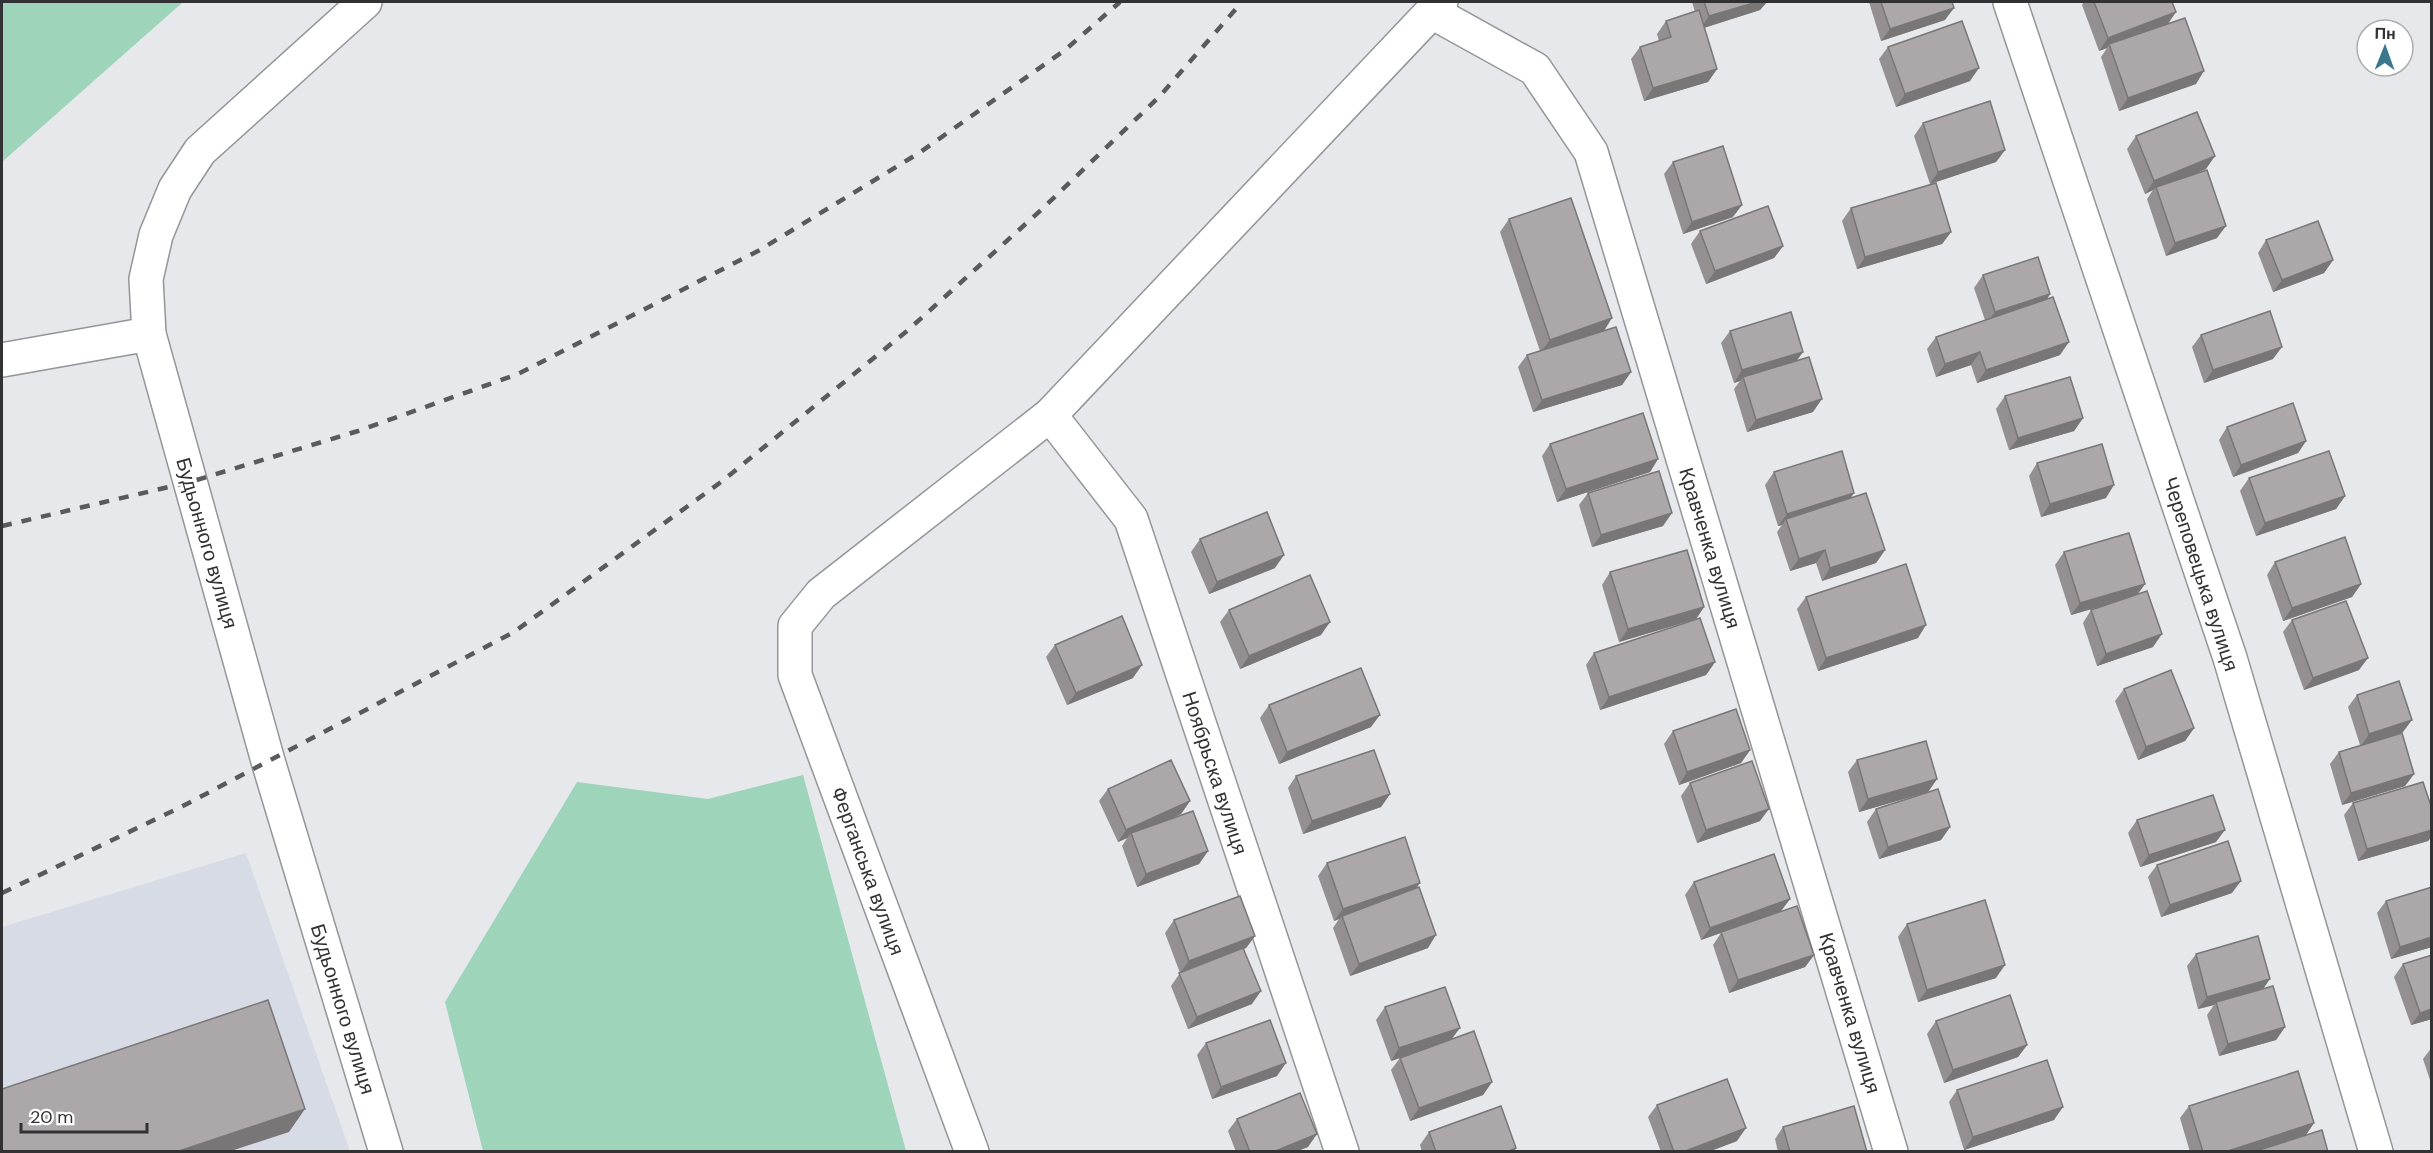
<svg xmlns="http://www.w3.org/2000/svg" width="2433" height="1153" font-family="'DM Sans',sans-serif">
	<rect width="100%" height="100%" fill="#e6e8eb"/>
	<polygon fill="#d7dbe6" points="246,853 350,1151 2,1152 2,927"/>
	<g fill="#9dd4ba">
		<polygon points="2,2 183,2 2,162"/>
		<polygon points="803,775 906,1151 483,1151 445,1002 577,782 708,799"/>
	</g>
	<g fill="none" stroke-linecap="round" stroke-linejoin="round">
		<g stroke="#949599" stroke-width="36">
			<g id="minor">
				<polyline points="2010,2 2230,658 2376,1152"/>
				<polyline points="1432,12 1535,69 1591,152 1891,1152"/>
				<polyline points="2,360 149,334"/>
				<polyline points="1050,415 1131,519 1342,1152"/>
				<polyline points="972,1152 795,675 795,626 821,594 1050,415 1441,2"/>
			</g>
		</g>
		<g stroke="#949599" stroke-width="36">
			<polyline id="major" points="365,2 200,151 175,189 156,235 146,279 149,334 268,761 386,1152"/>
		</g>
		<use href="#minor" stroke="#fff" stroke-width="33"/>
		<use href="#major" stroke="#fff" stroke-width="33"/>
		<g stroke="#595a5c" stroke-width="4.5" stroke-dasharray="10 10" stroke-linecap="butt">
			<polyline points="2,526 190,482 358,431 518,374 758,251 919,153 1065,50 1120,2"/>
			<polyline points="2,893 181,807 514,632 721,482 907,331 1041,210 1159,97 1242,2"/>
		</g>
	</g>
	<g fill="#949092">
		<polygon points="1692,2 1767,2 1760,10 1704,28 1717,69 1708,82 1644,101 1631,59 1640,47 1659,41 1657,34 1666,21 1695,12"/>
		<polygon points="1869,2 1952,2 1945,20 1881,41"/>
		<polygon points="2084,2 2172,2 2176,12 2168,24 2196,84 2119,111 2101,57 2107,48 2099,51 2082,5"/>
		<polygon points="1888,47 1970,81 1896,107 1879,59"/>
		<polygon points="1923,123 2005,150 1996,162 1930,184 1914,136"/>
		<polygon points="2136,136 2206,169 2194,174 2217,238 2166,256 2147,199 2153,190 2145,194 2127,149"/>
		<polygon points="1673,162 1733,217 1683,234 1664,174"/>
		<polygon points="1851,208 1951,232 1942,244 1857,269 1842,221"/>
		<polygon points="1509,219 1604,331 1631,372 1622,385 1533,412 1518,367 1527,355 1540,351 1500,232"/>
		<polygon points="1700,231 1783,246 1774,258 1706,284 1691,244"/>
		<polygon points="2266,240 2333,260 2324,273 2273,292 2258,253"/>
		<polygon points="1983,275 2050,294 2047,299 2060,355 1977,383 1971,365 1936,377 1927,349 1936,337 1985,320 1974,288"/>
		<polygon points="1730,331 1803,352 1797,360 1813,412 1747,432 1734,389 1740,381 1734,383 1721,343"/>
		<polygon points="2201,335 2273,359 2204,383 2192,347"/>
		<polygon points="2005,396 2083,418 2074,431 2009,450 1996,409"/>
		<polygon points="2227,427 2306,441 2298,453 2233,477 2219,440"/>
		<polygon points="1550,444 1658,459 1650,472 1557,502 1542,456"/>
		<polygon points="2037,463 2106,498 2041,517 2029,476"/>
		<polygon points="1774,472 1850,498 1885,550 1876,563 1822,581 1816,563 1790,571 1777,532 1782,525 1778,526 1765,485"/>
		<polygon points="2249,478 2345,496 2336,509 2256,536 2240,491"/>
		<polygon points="1588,493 1663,526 1592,547 1579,505"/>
		<polygon points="1200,539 1275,568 1209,594 1191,552"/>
		<polygon points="2064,552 2145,584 2137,595 2153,647 2097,666 2083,623 2091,610 2109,604 2071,615 2055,565"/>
		<polygon points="2275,562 2361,584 2352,597 2283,621 2267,575"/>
		<polygon points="1610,572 1704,607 1696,619 1619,642 1602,585"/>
		<polygon points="1806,597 1918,638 1818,671 1797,609"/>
		<polygon points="1229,610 1321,635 1240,669 1220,622"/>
		<polygon points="2292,620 2359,670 2304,690 2283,632"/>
		<polygon points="1055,645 1133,678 1067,705 1046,657"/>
		<polygon points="1594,653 1715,662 1706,675 1600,710 1586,665"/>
		<polygon points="2124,689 2194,728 2185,741 2138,760 2115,701"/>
		<polygon points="2357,695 2403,732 2402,733 2414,774 2405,786 2342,805 2330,764 2339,752 2360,745 2348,707"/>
		<polygon points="1269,705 1371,727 1279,764 1260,718"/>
		<polygon points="1673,731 1750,750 1741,763 1679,785 1664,744"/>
		<polygon points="1857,760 1937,779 1928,792 1859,812 1848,772"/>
		<polygon points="1296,776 1390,794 1381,807 1303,834 1288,788"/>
		<polygon points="1690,783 1760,821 1697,843 1681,796"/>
		<polygon points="1108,789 1190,801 1181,814 1169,819 1208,851 1199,864 1137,887 1122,846 1127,838 1118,842 1099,801"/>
		<polygon points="2353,803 2432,809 2432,836 2428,841 2358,861 2344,815"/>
		<polygon points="1876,809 1950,827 1941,840 1879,859 1867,822"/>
		<polygon points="2137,820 2216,842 2140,867 2128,833"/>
		<polygon points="1327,863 1416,888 1428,948 1350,976 1333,928 1339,919 1334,921 1318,876"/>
		<polygon points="2157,865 2232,893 2161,917 2148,877"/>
		<polygon points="1694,882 1790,899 1781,911 1814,955 1805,967 1729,993 1713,945 1721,933 1701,940 1685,895"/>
		<polygon points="2386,901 2432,947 2391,959 2377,913"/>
		<polygon points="1174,920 1255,936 1246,948 1244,949 1252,1004 1188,1029 1171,986 1180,973 1165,933"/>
		<polygon points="1907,924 1996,978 1918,1002 1898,937"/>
		<polygon points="2196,954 2264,989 2285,1027 2276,1040 2219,1056 2207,1015 2214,1005 2198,1009 2187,966"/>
		<polygon points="2432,955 2432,1019 2411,1025 2394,977 2403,964"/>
		<polygon points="1385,1007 1451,1039 1492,1082 1483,1095 1410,1121 1391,1070 1400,1058 1391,1061 1376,1020"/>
		<polygon points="1936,1021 2027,1045 2018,1057 1944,1083 1927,1034"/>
		<polygon points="1206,1043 1277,1076 1212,1099 1197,1055"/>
		<polygon points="2432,1047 2432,1086 2423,1059"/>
		<polygon points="1957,1090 2054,1120 1964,1150 1949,1102"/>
		<polygon points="1657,1105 1737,1141 1708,1152 1661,1152 1648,1117"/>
		<polygon points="2189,1106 2314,1123 2306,1135 2328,1152 2190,1152 2180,1118"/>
		<polygon points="1237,1119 1308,1147 1295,1152 1236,1152 1228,1131"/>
		<polygon points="1783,1127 1867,1152 1778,1152 1775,1139"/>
		<polygon points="1429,1132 1516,1148 1514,1152 1422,1152 1420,1145"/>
	</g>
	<g fill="#787677">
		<polygon points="1757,2 1767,2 1760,10 1700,29 1709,16"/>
		<polygon points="1954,8 1945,20 1881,41 1890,29"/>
		<polygon points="2176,12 2167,24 2109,44 2107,48 2099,51 2108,38"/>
		<polygon points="1979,68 1970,81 1896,107 1905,94"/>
		<polygon points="1717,69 1708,82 1644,101 1653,88"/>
		<polygon points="2204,71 2196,84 2119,111 2128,98"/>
		<polygon points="2005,150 1996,162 1930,184 1938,172"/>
		<polygon points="2215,156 2206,169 2157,189 2156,187 2153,190 2145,194 2154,181"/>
		<polygon points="1742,205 1733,217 1683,234 1692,222"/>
		<polygon points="2226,226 2217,238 2166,256 2175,243"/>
		<polygon points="1951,232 1942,244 1857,269 1865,257"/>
		<polygon points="1783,246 1774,258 1706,284 1715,271"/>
		<polygon points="2333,260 2324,273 2273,292 2282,280"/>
		<polygon points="2050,294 2042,306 1986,324 1995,312"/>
		<polygon points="1612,318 1604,331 1541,352 1550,340"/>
		<polygon points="2069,342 2060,355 1977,383 1986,370"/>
		<polygon points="2282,347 2273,359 2204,383 2213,370"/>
		<polygon points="1803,352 1794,364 1743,377 1740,381 1734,383 1742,370"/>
		<polygon points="1980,352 1971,365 1936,377 1945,364"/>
		<polygon points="1631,372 1622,385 1533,412 1542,400"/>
		<polygon points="1822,399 1813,412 1747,432 1756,420"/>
		<polygon points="2083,418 2074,431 2009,450 2018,438"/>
		<polygon points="2306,441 2298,453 2233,477 2241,465"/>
		<polygon points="1658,459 1650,472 1557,502 1566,489"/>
		<polygon points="2114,485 2106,498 2041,517 2050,504"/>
		<polygon points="1854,493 1845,506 1786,519 1782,525 1778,526 1787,514"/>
		<polygon points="2345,496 2336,509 2256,536 2265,523"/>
		<polygon points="1672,513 1663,526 1592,547 1601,535"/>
		<polygon points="1825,550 1816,563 1790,571 1799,559"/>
		<polygon points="1885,550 1876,563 1822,581 1830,568"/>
		<polygon points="1284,555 1275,568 1209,594 1217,582"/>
		<polygon points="2145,584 2136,596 2071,615 2080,603"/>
		<polygon points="2361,584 2352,597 2283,621 2292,608"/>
		<polygon points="1704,607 1696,619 1619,642 1628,629"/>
		<polygon points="1330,622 1321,635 1240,669 1249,656"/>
		<polygon points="1926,625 1918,638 1818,671 1826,658"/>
		<polygon points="2162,634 2153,647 2097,666 2106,654"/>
		<polygon points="2368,658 2359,670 2304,690 2313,678"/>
		<polygon points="1715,662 1706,675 1600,710 1609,697"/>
		<polygon points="1142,665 1133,678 1067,705 1076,693"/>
		<polygon points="1380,715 1371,727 1279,764 1287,752"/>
		<polygon points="2412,720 2403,732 2361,746 2369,734"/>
		<polygon points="2194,728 2185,741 2138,760 2146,747"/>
		<polygon points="1750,750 1741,763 1679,785 1687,772"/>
		<polygon points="2414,774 2405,786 2342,805 2351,793"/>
		<polygon points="1937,779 1928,792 1859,812 1868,799"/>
		<polygon points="1390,794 1381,807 1303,834 1312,821"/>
		<polygon points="1190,801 1181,814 1132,836 1131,833 1127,838 1118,842 1126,830"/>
		<polygon points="1769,809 1760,821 1697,843 1706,830"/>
		<polygon points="1950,827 1941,840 1879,859 1888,847"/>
		<polygon points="2225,830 2216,842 2140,867 2149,855"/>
		<polygon points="2432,830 2432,836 2428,841 2358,861 2367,849"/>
		<polygon points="1208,851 1199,864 1137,887 1146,874"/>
		<polygon points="2241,881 2232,893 2161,917 2170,905"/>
		<polygon points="1420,883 1411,895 1342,916 1339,919 1334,921 1343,909"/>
		<polygon points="1790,899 1781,911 1701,940 1710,928"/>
		<polygon points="1436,935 1428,948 1350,976 1359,964"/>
		<polygon points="1255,936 1246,948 1180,973 1189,961"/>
		<polygon points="2432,937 2432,947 2391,959 2400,947"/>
		<polygon points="1814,955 1805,967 1729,993 1738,980"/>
		<polygon points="2005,965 1996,978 1918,1002 1927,990"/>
		<polygon points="2270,979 2261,992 2216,1002 2214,1005 2198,1009 2207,997"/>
		<polygon points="1261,991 1252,1004 1188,1029 1197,1017"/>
		<polygon points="2432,1009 2432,1019 2411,1025 2420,1013"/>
		<polygon points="2285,1027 2276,1040 2219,1056 2228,1044"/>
		<polygon points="1460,1028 1451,1040 1391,1061 1399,1048"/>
		<polygon points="2027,1045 2018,1057 1944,1083 1953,1070"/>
		<polygon points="1286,1063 1277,1076 1212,1099 1221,1087"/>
		<polygon points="1492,1082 1483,1095 1410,1121 1419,1108"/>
		<polygon points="2063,1107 2054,1120 1964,1150 1973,1137"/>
		<polygon points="305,1109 289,1132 228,1152 176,1152"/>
		<polygon points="2314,1123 2305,1136 2256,1152 2225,1152"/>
		<polygon points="1746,1128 1737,1141 1708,1152 1683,1152"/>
		<polygon points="1317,1134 1308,1147 1295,1152 1273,1152"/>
	</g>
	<g fill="#aca8aa" stroke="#787677" stroke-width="1.5">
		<polygon points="1704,2 1757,2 1709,16"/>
		<polygon points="1881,2 1952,2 1954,8 1890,29"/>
		<polygon points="2094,2 2172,2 2176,12 2108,38"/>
		<polygon points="1699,10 1717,69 1653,88 1640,47 1671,37 1666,21"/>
		<polygon points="2185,18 2204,71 2128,98 2109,44"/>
		<polygon points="1962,21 1979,68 1905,94 1888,47"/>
		<polygon points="1990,101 2005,150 1938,172 1923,123"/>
		<polygon points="2197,112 2215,156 2154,181 2136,136"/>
		<polygon points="1723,146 1742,205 1692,222 1673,162"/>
		<polygon points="2207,170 2226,226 2175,243 2156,187"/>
		<polygon points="1936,183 1951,232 1865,257 1851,208"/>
		<polygon points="1571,198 1612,318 1550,340 1509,219"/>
		<polygon points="1768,206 1783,246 1715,271 1700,231"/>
		<polygon points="2318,221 2333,260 2282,280 2266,240"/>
		<polygon points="2038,257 2050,294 1995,312 1983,275"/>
		<polygon points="2053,297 2069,342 1986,370 1980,352 1945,364 1936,337"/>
		<polygon points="2270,311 2282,347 2213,370 2201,335"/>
		<polygon points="1791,312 1803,352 1742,370 1730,331"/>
		<polygon points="1616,327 1631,372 1542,400 1527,355"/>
		<polygon points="1809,357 1822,399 1756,420 1743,377"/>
		<polygon points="2070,377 2083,418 2018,438 2005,396"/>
		<polygon points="2293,403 2306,441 2241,465 2227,427"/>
		<polygon points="1643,413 1658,459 1566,489 1550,444"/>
		<polygon points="2102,444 2114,485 2050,504 2037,463"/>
		<polygon points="1842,451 1854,493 1787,514 1774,472"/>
		<polygon points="2329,451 2345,496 2265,523 2249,478"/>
		<polygon points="1659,471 1672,513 1601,535 1588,493"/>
		<polygon points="1866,493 1885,550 1830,568 1825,550 1799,559 1786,519"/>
		<polygon points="1267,512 1284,555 1217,582 1200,539"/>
		<polygon points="2129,533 2145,584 2080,603 2064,552"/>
		<polygon points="2345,537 2361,584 2292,608 2275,562"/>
		<polygon points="1687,550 1704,607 1628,629 1610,572"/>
		<polygon points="1906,564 1926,625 1826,658 1806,597"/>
		<polygon points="1310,575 1330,622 1249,656 1229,610"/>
		<polygon points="2147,591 2162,634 2106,654 2091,610"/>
		<polygon points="2346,601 2368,658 2313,678 2292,620"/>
		<polygon points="1122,616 1142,665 1076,693 1055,645"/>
		<polygon points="1700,618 1715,662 1609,697 1594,653"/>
		<polygon points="1361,668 1380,715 1287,752 1269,705"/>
		<polygon points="2171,670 2194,728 2146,747 2124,689"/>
		<polygon points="2399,681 2412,720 2369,734 2357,695"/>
		<polygon points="1736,709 1750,750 1687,772 1673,731"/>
		<polygon points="2402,733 2414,774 2351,793 2339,752"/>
		<polygon points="1926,741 1937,779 1868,799 1857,760"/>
		<polygon points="1374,750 1390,794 1312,821 1296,776"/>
		<polygon points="1171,760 1190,801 1126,830 1108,789"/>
		<polygon points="1752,761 1769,809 1706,830 1690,783"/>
		<polygon points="2423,782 2432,809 2432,830 2367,849 2353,803"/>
		<polygon points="1938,789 1950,827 1888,847 1876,809"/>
		<polygon points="2213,795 2225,830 2149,855 2137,820"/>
		<polygon points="1193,811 1208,851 1146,874 1131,833"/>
		<polygon points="1405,837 1420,883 1343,909 1327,863"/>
		<polygon points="2228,841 2241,881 2170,905 2157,865"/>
		<polygon points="1774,854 1790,899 1710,928 1694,882"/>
		<polygon points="1419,887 1436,935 1359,964 1342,916"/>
		<polygon points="2432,887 2432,937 2400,947 2386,901"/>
		<polygon points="1240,896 1255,936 1189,961 1174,920"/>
		<polygon points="1985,900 2005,965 1927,990 1907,924"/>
		<polygon points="1797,906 1814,955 1738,980 1721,932"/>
		<polygon points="2258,936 2270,979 2207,997 2196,954"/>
		<polygon points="1243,948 1261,991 1197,1017 1179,973"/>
		<polygon points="2432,955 2432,1009 2420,1013 2403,964"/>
		<polygon points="2273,986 2285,1027 2228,1044 2216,1002"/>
		<polygon points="1445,987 1460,1028 1399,1048 1385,1007"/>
		<polygon points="2010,995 2027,1045 1953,1070 1936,1021"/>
		<polygon points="268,1000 305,1109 176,1152 2,1152 2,1089"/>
		<polygon points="1270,1020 1286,1063 1221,1087 1206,1043"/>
		<polygon points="1474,1031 1492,1082 1419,1108 1400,1058"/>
		<polygon points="2047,1060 2063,1107 1973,1137 1957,1090"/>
		<polygon points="2298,1071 2314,1123 2225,1152 2203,1152 2189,1106"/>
		<polygon points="1727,1079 1746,1128 1683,1152 1674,1152 1657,1105"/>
		<polygon points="1300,1093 1317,1134 1273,1152 1250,1152 1237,1119"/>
		<polygon points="1501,1106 1516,1148 1507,1152 1436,1152 1429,1132"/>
		<polygon points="1854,1106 1867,1152 1790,1152 1783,1127"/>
		<polygon points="2322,1130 2328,1152 2253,1152"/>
	</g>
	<g text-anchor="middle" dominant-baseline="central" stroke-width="5" stroke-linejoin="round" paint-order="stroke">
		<g font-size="20" fill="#323234" stroke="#fff">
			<text transform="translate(207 543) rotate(74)">Будьонного вулиця</text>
			<text transform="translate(1710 548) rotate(73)">Кравченка вулиця</text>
			<text transform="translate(2201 574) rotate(72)">Череповецька вулиця</text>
			<text transform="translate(1215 773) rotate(72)">Ноябрьска вулиця</text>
			<text transform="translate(868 871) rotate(70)">Ферганська вулиця</text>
			<text transform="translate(343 1009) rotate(73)">Будьонного вулиця</text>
			<text transform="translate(1850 1013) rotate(73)">Кравченка вулиця</text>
		</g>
	</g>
	<rect width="2433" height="1153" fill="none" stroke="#323234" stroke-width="6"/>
	<g transform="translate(2385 48) rotate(1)"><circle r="28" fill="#ffffff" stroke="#adadae" stroke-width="1.5"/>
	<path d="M0-4.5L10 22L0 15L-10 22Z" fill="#3a788e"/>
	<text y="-9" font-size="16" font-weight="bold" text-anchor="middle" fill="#323234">Пн</text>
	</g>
	<path d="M21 1123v9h126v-9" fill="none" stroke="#323234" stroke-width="3"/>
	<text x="30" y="1123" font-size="18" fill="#323234" stroke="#ffffff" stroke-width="4.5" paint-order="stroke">20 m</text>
</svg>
